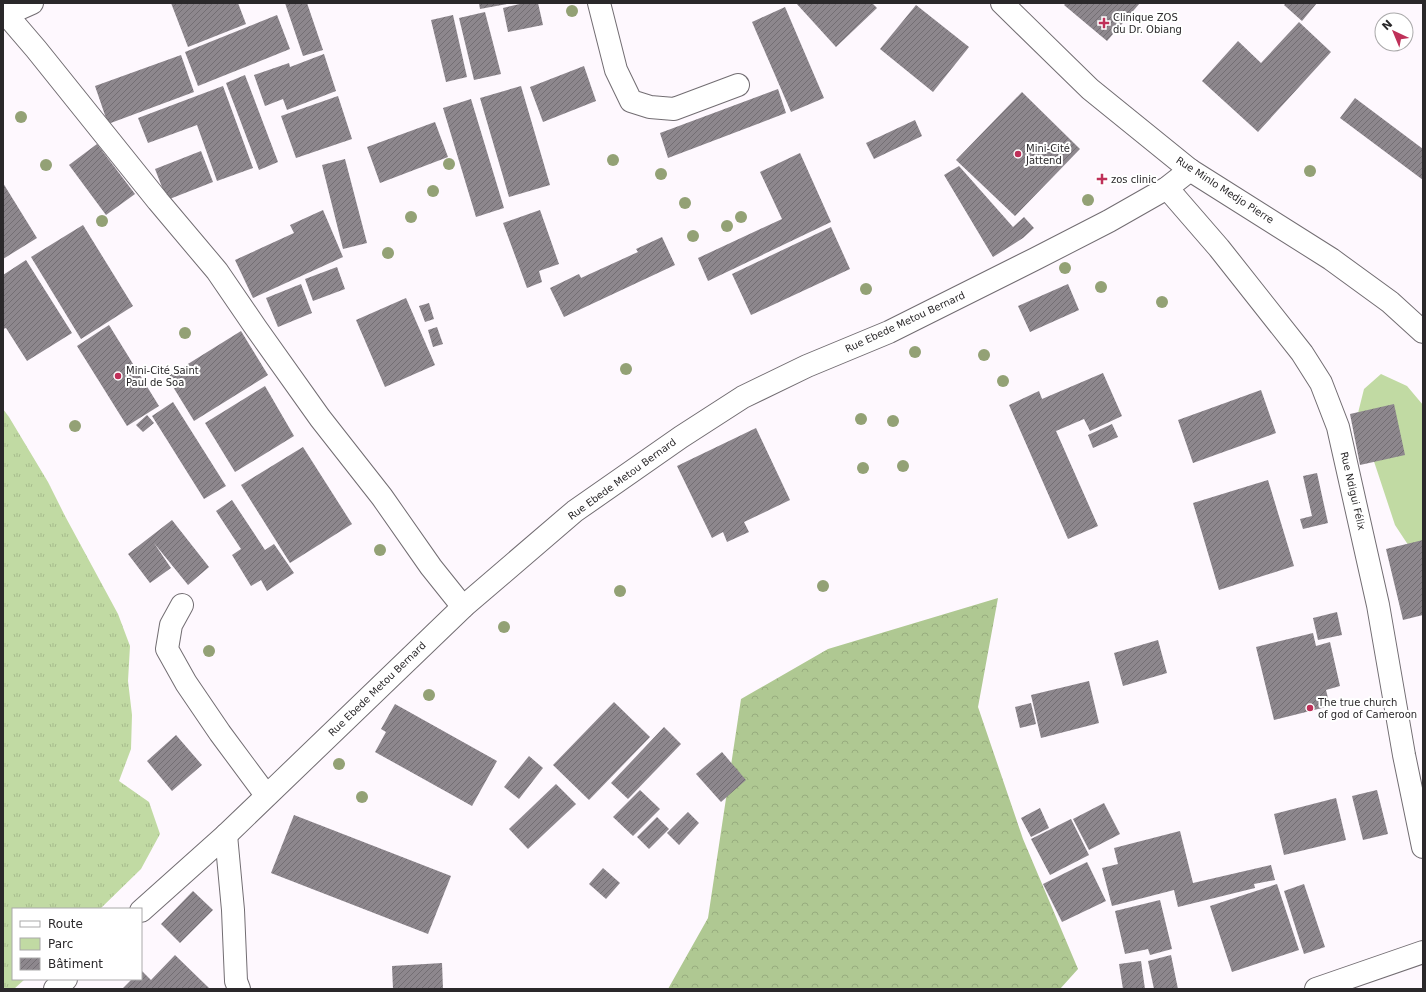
<svg xmlns="http://www.w3.org/2000/svg" width="1426" height="992" font-family="'DejaVu Sans',sans-serif">
	<defs>
		<pattern id="grass-tufts" width="24" height="20" patternUnits="userSpaceOnUse"><rect width="24" height="20" fill="#c1daa3"/><path d="M3 7l-1-3M5 7V3M7 7l1-3M15 17l-1-3M17 17v-4M19 17l1-3" fill="none" stroke="#a6bb8c"/></pattern>
		<pattern id="forest-crowns" width="20" height="18" patternUnits="userSpaceOnUse"><rect width="20" height="18" fill="#afc892"/><path d="M2 6a3 3 0 1 1 6 0M12 15a3 3 0 1 1 6 0" fill="none" stroke="#97ac7e"/></pattern>
		<pattern id="building-hatch" width="6" height="6" patternUnits="userSpaceOnUse"><rect width="6" height="6" fill="#8d878d"/><path d="M-1 1l2-2M0 6l6-6M5 7l2-2" fill="none" stroke="#736e73"/></pattern>
	</defs>
	<rect width="100%" height="100%" fill="#fef8fe"/>
	<polygon fill="url(#grass-tufts)" points="3,409 9,417 48,482 65,516 118,614 130,646 128,681 132,715 131,749 119,781 149,802 160,834 141,869 100,909 13,909 13,979 25,979 14,989 3,989"/>
	<polygon fill="url(#forest-crowns)" points="998,598 978,707 1023,839 1078,969 1060,989 668,989 708,918 741,699 828,649"/>
	<polygon fill="#c1daa3" points="1381,374 1407,386 1423,405 1423,570 1422,566 1395,525 1358,413 1364,389"/>
	<g fill="url(#building-hatch)">
		<polygon points="171,3 238,3 246,24 188,47"/>
		<polygon points="285,3 307,3 323,50 303,56"/>
		<polygon points="479,3 506,3 507,4 480,9"/>
		<polygon points="524,3 538,3 543,25 508,32 503,8"/>
		<polygon points="796,3 872,3 877,8 836,47"/>
		<polygon points="1066,3 1140,3 1107,41 1064,5"/>
		<polygon points="1286,3 1317,3 1302,21 1284,5"/>
		<polygon points="916,5 969,47 933,92 880,49"/>
		<polygon points="785,7 824,98 791,112 752,22"/>
		<polygon points="485,12 501,74 474,80 459,18"/>
		<polygon points="277,15 290,49 198,86 185,52"/>
		<polygon points="453,15 467,77 446,82 431,20"/>
		<polygon points="1299,22 1331,52 1258,132 1202,81 1238,41 1261,63"/>
		<polygon points="324,54 336,91 287,110 283,99 265,106 254,75 289,63 290,67"/>
		<polygon points="181,55 194,92 108,124 95,86"/>
		<polygon points="584,66 596,101 543,122 530,87"/>
		<polygon points="245,75 278,162 259,170 226,83"/>
		<polygon points="223,86 253,168 217,181 197,125 148,143 138,118"/>
		<polygon points="521,86 550,185 509,197 480,98"/>
		<polygon points="778,89 786,113 668,158 660,133"/>
		<polygon points="1022,92 1080,149 1015,216 956,160"/>
		<polygon points="338,96 352,139 296,158 281,116"/>
		<polygon points="1355,98 1423,149 1423,180 1340,118"/>
		<polygon points="471,99 504,208 476,217 443,108"/>
		<polygon points="915,120 922,136 874,159 866,143"/>
		<polygon points="435,122 448,157 380,183 367,147"/>
		<polygon points="97,144 135,194 106,215 69,165"/>
		<polygon points="201,151 213,182 167,200 155,169"/>
		<polygon points="800,153 831,222 708,281 698,258 782,219 760,172"/>
		<polygon points="345,159 367,243 343,249 322,165"/>
		<polygon points="959,166 1013,227 1024,217 1034,228 1023,238 993,257 944,175"/>
		<polygon points="3,183 37,238 3,259"/>
		<polygon points="323,210 343,257 253,298 235,260 294,233 290,225"/>
		<polygon points="540,210 559,264 539,271 542,282 527,288 503,223"/>
		<polygon points="83,225 133,306 81,339 31,257"/>
		<polygon points="831,227 850,269 751,315 732,274"/>
		<polygon points="662,237 675,265 564,317 550,288 579,274 581,278 638,252 636,249"/>
		<polygon points="26,260 72,333 27,361 6,328 3,329 3,275"/>
		<polygon points="337,267 345,289 313,301 305,279"/>
		<polygon points="301,284 312,313 278,327 266,298"/>
		<polygon points="1068,284 1079,310 1030,332 1018,306"/>
		<polygon points="406,298 435,365 385,387 356,320"/>
		<polygon points="429,303 434,319 425,322 419,306"/>
		<polygon points="109,325 159,406 127,426 77,346"/>
		<polygon points="437,327 443,344 433,347 428,330"/>
		<polygon points="241,331 268,375 194,421 167,377"/>
		<polygon points="1103,373 1122,416 1090,431 1084,419 1056,431 1098,526 1068,539 1009,405 1039,391 1042,399"/>
		<polygon points="265,386 294,436 235,472 205,423"/>
		<polygon points="1261,390 1276,433 1193,463 1178,420"/>
		<polygon points="173,402 226,486 204,499 152,416"/>
		<polygon points="1394,404 1405,455 1360,465 1350,414"/>
		<polygon points="147,415 154,423 143,432 136,425"/>
		<polygon points="1112,424 1118,437 1093,448 1088,435"/>
		<polygon points="756,428 790,500 744,522 749,532 727,542 723,532 712,538 677,466"/>
		<polygon points="303,447 352,524 290,563 241,485"/>
		<polygon points="1317,473 1328,523 1303,529 1300,519 1312,516 1303,476"/>
		<polygon points="1268,480 1294,566 1219,590 1193,503"/>
		<polygon points="232,500 265,550 274,544 294,573 267,591 261,580 251,586 232,555 241,549 216,511"/>
		<polygon points="172,520 209,567 188,585 154,543 171,568 150,583 128,554"/>
		<polygon points="1423,540 1423,615 1403,620 1386,549"/>
		<polygon points="1337,612 1342,635 1318,640 1313,618"/>
		<polygon points="1313,633 1316,646 1330,642 1340,686 1326,690 1330,706 1274,720 1256,647"/>
		<polygon points="1158,640 1167,673 1123,686 1114,653"/>
		<polygon points="1089,681 1099,723 1041,738 1031,695"/>
		<polygon points="614,702 650,737 589,800 553,765"/>
		<polygon points="1031,703 1036,724 1020,728 1015,707"/>
		<polygon points="395,704 497,761 472,806 375,752 386,732 381,729"/>
		<polygon points="664,727 681,744 628,799 611,783"/>
		<polygon points="176,735 202,765 172,791 147,761"/>
		<polygon points="722,752 746,780 721,802 696,774"/>
		<polygon points="529,756 543,768 519,799 504,787"/>
		<polygon points="556,784 576,804 528,849 509,829"/>
		<polygon points="640,790 660,809 633,836 613,817"/>
		<polygon points="1377,790 1388,834 1363,840 1352,796"/>
		<polygon points="1336,798 1346,840 1284,855 1274,814"/>
		<polygon points="1104,803 1120,834 1089,850 1073,819"/>
		<polygon points="1040,808 1049,828 1031,837 1021,818"/>
		<polygon points="688,812 699,823 679,845 667,833"/>
		<polygon points="294,815 451,876 428,934 271,873"/>
		<polygon points="657,817 669,829 649,849 637,837"/>
		<polygon points="1071,819 1089,855 1050,875 1031,839"/>
		<polygon points="1180,831 1193,883 1271,865 1275,880 1254,884 1255,888 1178,907 1174,890 1112,906 1102,868 1118,864 1114,848"/>
		<polygon points="1087,862 1106,901 1062,922 1043,884"/>
		<polygon points="603,868 620,883 606,899 589,884"/>
		<polygon points="1277,884 1299,950 1232,972 1210,906"/>
		<polygon points="1304,884 1325,947 1304,954 1284,891"/>
		<polygon points="193,891 213,910 180,943 161,924"/>
		<polygon points="1160,900 1172,949 1150,955 1148,949 1125,954 1115,911"/>
		<polygon points="175,955 210,989 122,989 132,979 141,979 141,970 151,980"/>
		<polygon points="1171,955 1178,989 1154,989 1148,961"/>
		<polygon points="1141,961 1145,989 1123,989 1119,964"/>
		<polygon points="442,963 443,989 393,989 392,966"/>
	</g>
	<g fill="none" stroke-linecap="round" stroke-linejoin="round">
		<g stroke="#726d72" stroke-width="24">
			<g id="minor">
				<polyline points="599,3 616,70 631,101 650,107 674,109 738,85"/>
				<polyline points="1002,3 1090,89 1190,170 1331,259 1390,302 1423,332"/>
				<polyline points="6,14 36,49 158,201 217,271 256,328 320,418 382,497 431,567 463,607"/>
				<polyline points="3,16 32,3"/>
				<polyline points="1167,188 1219,248 1302,353 1321,383 1338,427 1378,605 1404,755 1423,847"/>
				<polyline points="182,605 171,625 167,649 186,683 220,733 266,795"/>
				<polyline points="226,835 233,910 236,981 239,989"/>
				<polyline points="141,911 226,835 463,607 575,511 681,437 743,397 807,366 889,332 1035,259 1109,221 1167,188 1190,170"/>
				<polyline points="55,989 66,979"/>
				<polyline points="1316,989 1423,952"/>
			</g>
		</g>
		<use href="#minor" stroke="#fff" stroke-width="22"/>
	</g>
	<g fill="#93a175">
		<circle cx="572" cy="11" r="6"/>
		<circle cx="21" cy="117" r="6"/>
		<circle cx="613" cy="160" r="6"/>
		<circle cx="449" cy="164" r="6"/>
		<circle cx="46" cy="165" r="6"/>
		<circle cx="1310" cy="171" r="6"/>
		<circle cx="661" cy="174" r="6"/>
		<circle cx="433" cy="191" r="6"/>
		<circle cx="1088" cy="200" r="6"/>
		<circle cx="685" cy="203" r="6"/>
		<circle cx="411" cy="217" r="6"/>
		<circle cx="741" cy="217" r="6"/>
		<circle cx="102" cy="221" r="6"/>
		<circle cx="727" cy="226" r="6"/>
		<circle cx="693" cy="236" r="6"/>
		<circle cx="388" cy="253" r="6"/>
		<circle cx="1065" cy="268" r="6"/>
		<circle cx="1101" cy="287" r="6"/>
		<circle cx="866" cy="289" r="6"/>
		<circle cx="1162" cy="302" r="6"/>
		<circle cx="185" cy="333" r="6"/>
		<circle cx="915" cy="352" r="6"/>
		<circle cx="984" cy="355" r="6"/>
		<circle cx="626" cy="369" r="6"/>
		<circle cx="1003" cy="381" r="6"/>
		<circle cx="861" cy="419" r="6"/>
		<circle cx="893" cy="421" r="6"/>
		<circle cx="75" cy="426" r="6"/>
		<circle cx="903" cy="466" r="6"/>
		<circle cx="863" cy="468" r="6"/>
		<circle cx="380" cy="550" r="6"/>
		<circle cx="823" cy="586" r="6"/>
		<circle cx="620" cy="591" r="6"/>
		<circle cx="504" cy="627" r="6"/>
		<circle cx="209" cy="651" r="6"/>
		<circle cx="429" cy="695" r="6"/>
		<circle cx="339" cy="764" r="6"/>
		<circle cx="362" cy="797" r="6"/>
	</g>
	<g fill="#bf3059" stroke="#fff" stroke-width="1.5">
		<path d="M1102 17h4v4h4v4h-4v4h-4v-4h-4v-4h4z"/>
		<circle cx="1018" cy="154" r="4"/>
		<path d="M1100 173h4v4h4v4h-4v4h-4v-4h-4v-4h4z"/>
		<circle cx="118" cy="376" r="4"/>
		<circle cx="1310" cy="708" r="4"/>
	</g>
	<g text-anchor="middle" dominant-baseline="central" stroke-width="4" stroke-linejoin="round" paint-order="stroke">
		<g font-size="10" fill="#2a282a" stroke="#fff" text-anchor="start">
			<text x="1113" y="17">Clinique ZOS<tspan x="1113" dy="12">du Dr. Obiang</tspan></text>
			<text x="1026" y="148">Mini-Cité<tspan x="1026" dy="12">Jattend</tspan></text>
			<text x="1111" y="179">zos clinic</text>
			<text x="126" y="370">Mini-Cité Saint<tspan x="126" dy="12">Paul de Soa</tspan></text>
			<text x="1318" y="702">The true church<tspan x="1318" dy="12">of god of Cameroon</tspan></text>
		</g>
		<g font-size="10" fill="#2a282a" stroke="#fff">
			<text transform="translate(1225 190) rotate(33)">Rue Minlo Medjo Pierre</text>
			<text transform="translate(905 322) rotate(-25)">Rue Ebede Metou Bernard</text>
			<text transform="translate(622 479) rotate(-36)">Rue Ebede Metou Bernard</text>
			<text transform="translate(1353 491) rotate(77)">Rue Ndigui Félix</text>
			<text transform="translate(377 689) rotate(-44)">Rue Ebede Metou Bernard</text>
		</g>
	</g>
	<rect width="1426" height="992" fill="none" stroke="#2a282a" stroke-width="8"/>
	<rect x="12" y="908" width="130" height="72" fill="#ffffff" stroke="#aaa9aa"/>
	<rect x="20" y="921" width="20" height="6" fill="#ffffff" stroke="#aaa9aa"/>
	<text x="48" y="928" font-size="12" fill="#2a282a">Route</text>
	<rect x="20" y="938" width="20" height="12" fill="#c1daa3" stroke="#aaa9aa"/>
	<text x="48" y="948" font-size="12" fill="#2a282a">Parc</text>
	<rect x="20" y="958" width="20" height="12" fill="url(#building-hatch)" stroke="#aaa9aa"/>
	<text x="48" y="968" font-size="12" fill="#2a282a">Bâtiment</text>
	<g transform="translate(1394 32) rotate(316)"><circle r="19" fill="#ffffff" stroke="#aaa9aa"/>
	<path d="M0-3L7 15L0 10L-7 15Z" fill="#bf3059"/>
	<text y="-6" font-size="11" font-weight="bold" text-anchor="middle" fill="#2a282a">N</text>
	</g>
</svg>
